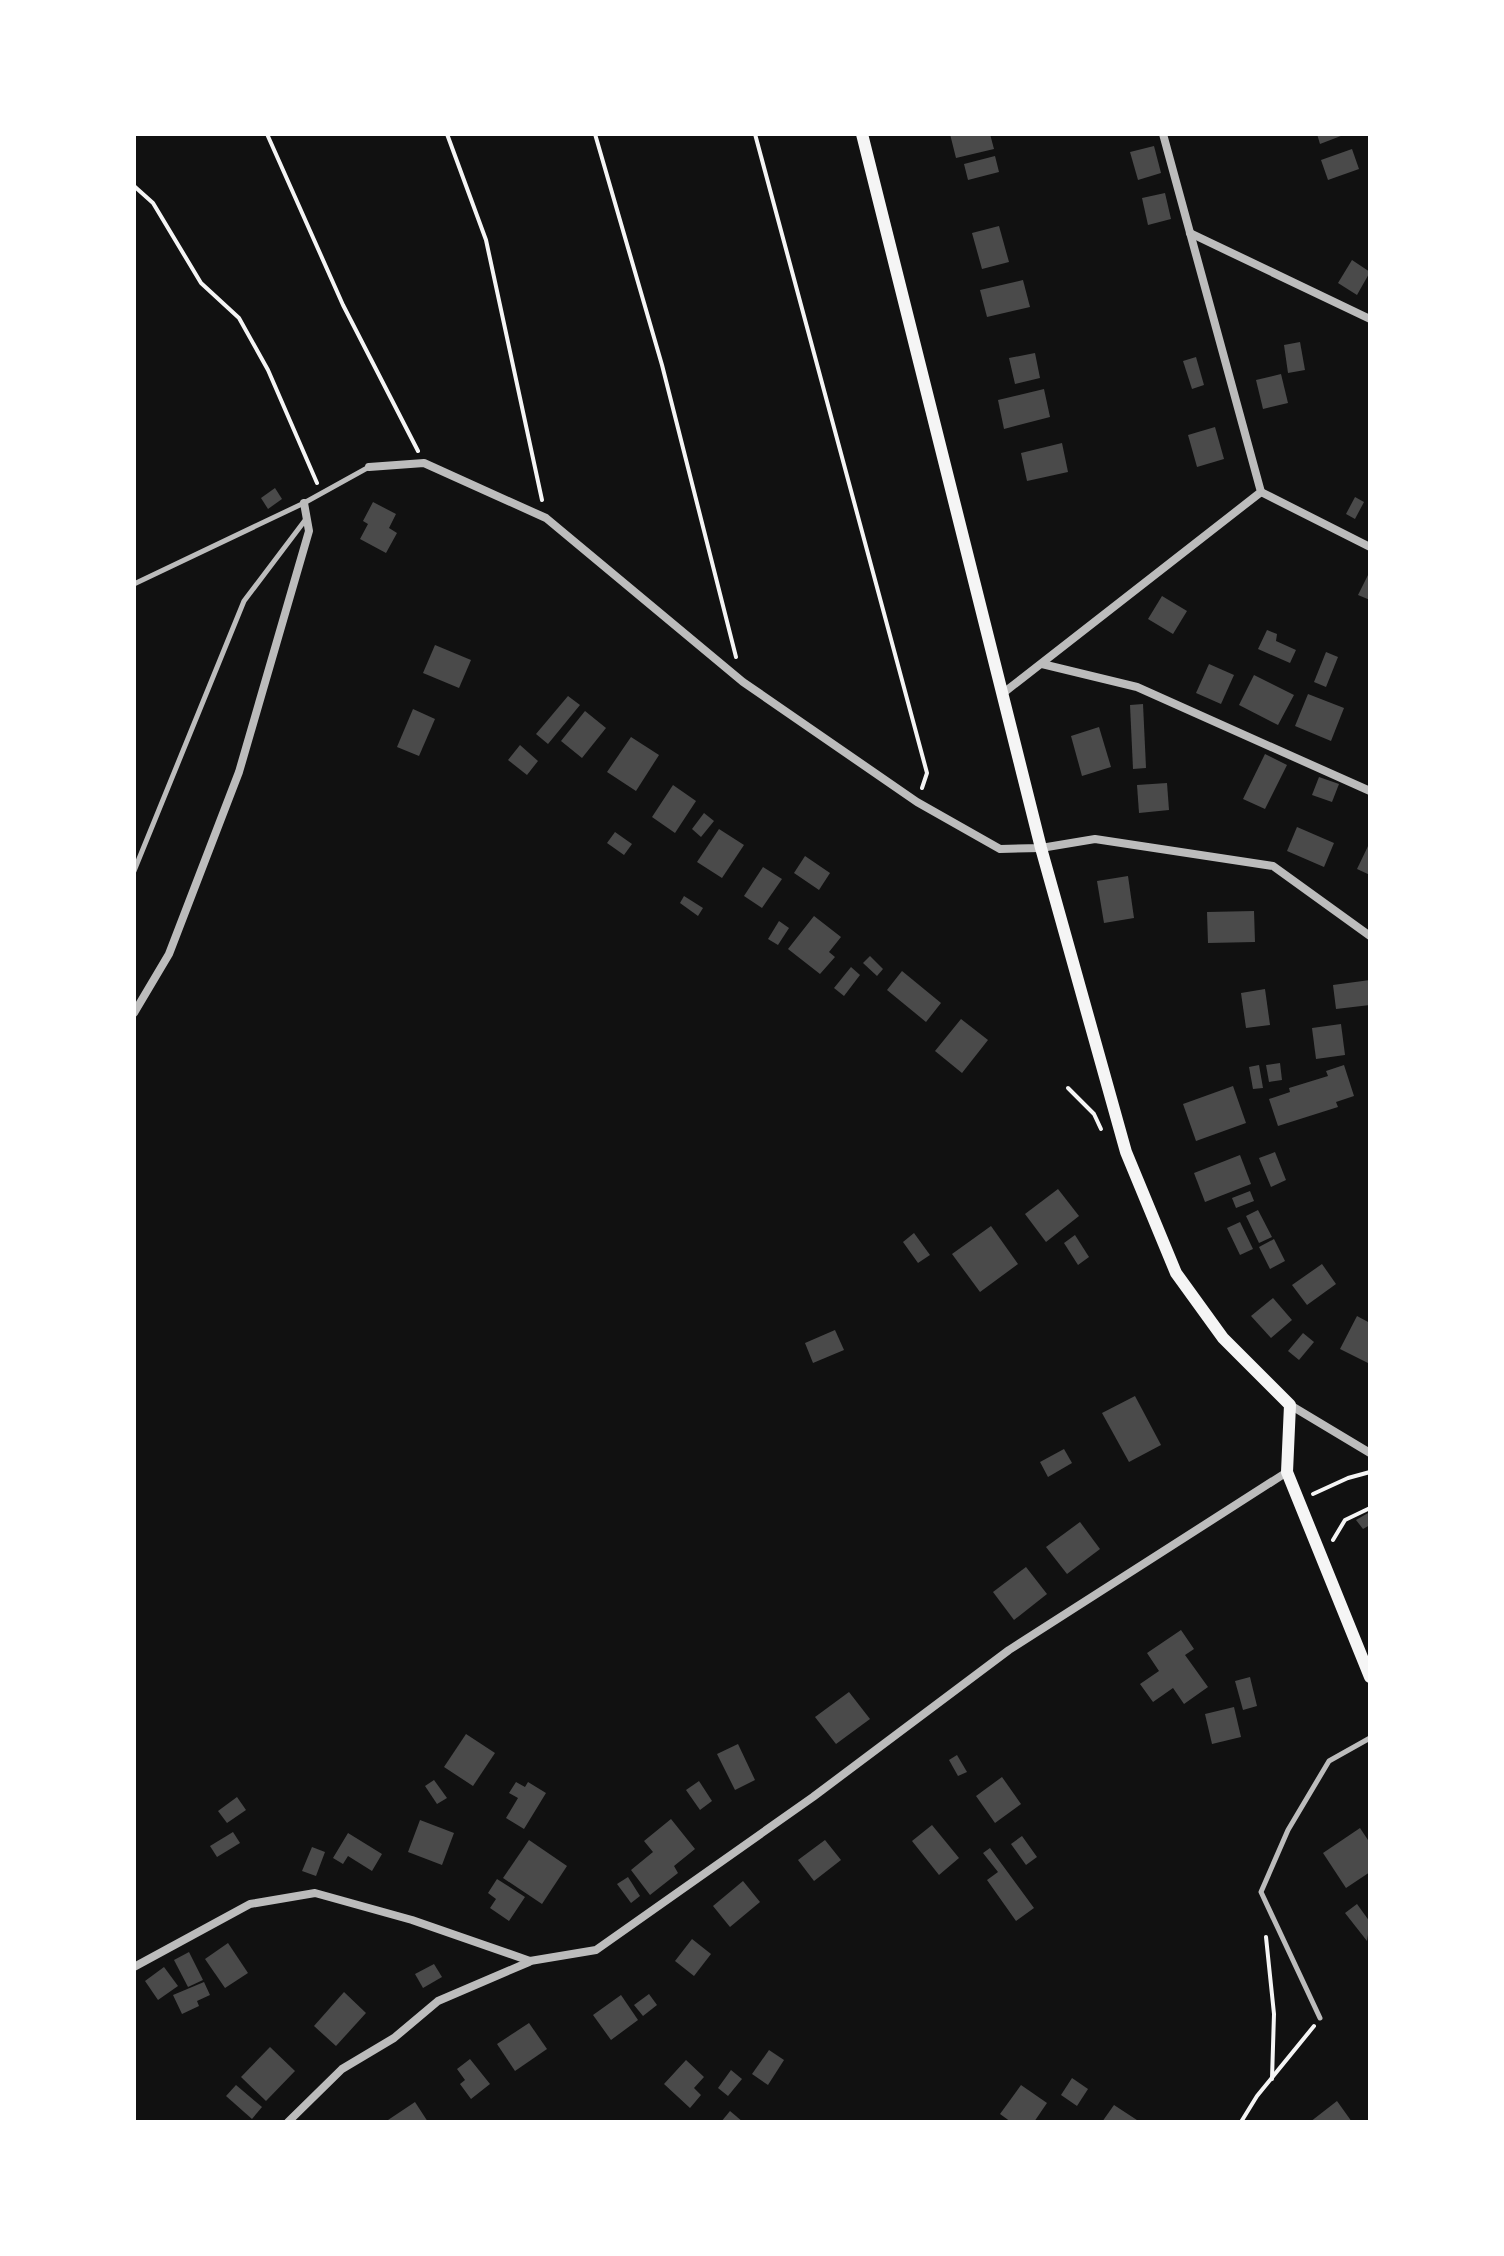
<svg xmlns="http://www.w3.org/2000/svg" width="1504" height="2256" font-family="'Roboto Condensed',sans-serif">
	<rect width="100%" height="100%" fill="#111"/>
	<g fill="#4a4a4a">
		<polygon points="950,134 990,134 994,149 956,158"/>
		<polygon points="1317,134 1346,134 1320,144"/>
		<polygon points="1154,146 1161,173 1138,180 1130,152"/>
		<polygon points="1352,149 1359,169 1328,180 1321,160"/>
		<polygon points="995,156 999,172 968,180 964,164"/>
		<polygon points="1165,193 1171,219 1148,225 1142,198"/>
		<polygon points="999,226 1009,262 982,269 972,233"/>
		<polygon points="1352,260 1370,272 1357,295 1338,283"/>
		<polygon points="1023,280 1030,307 987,317 980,290"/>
		<polygon points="1300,342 1305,370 1288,373 1284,345"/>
		<polygon points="1035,353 1040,378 1015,384 1009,358"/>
		<polygon points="1196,357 1204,385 1192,389 1183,361"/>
		<polygon points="1281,374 1288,403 1263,409 1256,380"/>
		<polygon points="1044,389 1050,417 1004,429 998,400"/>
		<polygon points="1215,427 1224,459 1197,467 1188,435"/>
		<polygon points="1062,443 1068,472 1027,481 1021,453"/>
		<polygon points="275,488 282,499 268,509 261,498"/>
		<polygon points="1355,497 1364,502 1355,519 1346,514"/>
		<polygon points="373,502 396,514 389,528 397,533 386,553 360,539 368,524 363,521"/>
		<polygon points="1370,571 1370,600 1358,595"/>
		<polygon points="1162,596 1187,611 1173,634 1148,619"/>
		<polygon points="1267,630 1277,634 1276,641 1296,650 1290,663 1258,649"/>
		<polygon points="435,645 471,660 459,688 423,673"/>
		<polygon points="1326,652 1338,657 1326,687 1314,682"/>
		<polygon points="1209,664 1234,675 1221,704 1196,693"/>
		<polygon points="1254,675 1294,695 1278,725 1239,705"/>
		<polygon points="1308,694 1344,708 1331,741 1295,726"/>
		<polygon points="568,696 580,705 548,744 536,734"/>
		<polygon points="1143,704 1146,768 1133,769 1130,705"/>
		<polygon points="413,709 435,719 419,756 397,747"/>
		<polygon points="585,711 606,728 582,758 561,741"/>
		<polygon points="1099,727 1111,767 1082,776 1071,736"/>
		<polygon points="631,737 659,755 636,791 607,772"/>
		<polygon points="520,745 538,761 527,775 508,760"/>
		<polygon points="1265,754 1287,765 1265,809 1243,799"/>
		<polygon points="1319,777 1339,784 1332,802 1312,795"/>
		<polygon points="1167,783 1169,810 1139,813 1137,785"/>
		<polygon points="673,785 696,801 675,833 652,817"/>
		<polygon points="704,813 714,821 701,837 692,829"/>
		<polygon points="1297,827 1334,843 1324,867 1287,851"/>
		<polygon points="719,829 744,845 722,878 697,862"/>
		<polygon points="615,832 632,844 624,855 607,843"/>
		<polygon points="1370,842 1370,875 1357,869"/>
		<polygon points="805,856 830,873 819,890 794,873"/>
		<polygon points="763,867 782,879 762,908 744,896"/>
		<polygon points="1128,876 1134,918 1104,923 1097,881"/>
		<polygon points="684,896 703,908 698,916 680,903"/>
		<polygon points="1254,911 1255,942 1208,943 1207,912"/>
		<polygon points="814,916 841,937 829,952 835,957 820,974 788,949"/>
		<polygon points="779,921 789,928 778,945 768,939"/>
		<polygon points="870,956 883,969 877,976 863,963"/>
		<polygon points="851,967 860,975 844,996 834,988"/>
		<polygon points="902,971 941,1003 926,1022 887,990"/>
		<polygon points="1370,980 1370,1005 1336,1009 1333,985"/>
		<polygon points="1265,989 1270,1025 1246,1028 1241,993"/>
		<polygon points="961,1019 988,1040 962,1073 935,1051"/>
		<polygon points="1341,1024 1345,1055 1316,1059 1312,1028"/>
		<polygon points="1280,1063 1282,1080 1269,1082 1266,1065"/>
		<polygon points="1259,1065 1263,1088 1253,1089 1249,1067"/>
		<polygon points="1344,1065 1354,1096 1336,1102 1338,1107 1278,1126 1269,1099 1290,1092 1289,1088 1328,1076 1326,1071"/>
		<polygon points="1233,1086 1246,1123 1196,1141 1183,1104"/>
		<polygon points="1275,1152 1286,1180 1271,1187 1259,1158"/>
		<polygon points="1240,1155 1251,1184 1205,1202 1194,1173"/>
		<polygon points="1058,1189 1079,1216 1046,1242 1025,1214"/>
		<polygon points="1250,1191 1254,1201 1236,1208 1232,1198"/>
		<polygon points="1258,1210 1272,1237 1259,1243 1246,1216"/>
		<polygon points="1240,1222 1253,1249 1240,1255 1227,1228"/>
		<polygon points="991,1226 1018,1264 980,1292 952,1254"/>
		<polygon points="914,1233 930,1255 918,1263 903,1242"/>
		<polygon points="1075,1235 1089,1257 1078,1265 1064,1243"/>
		<polygon points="1274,1239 1285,1261 1270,1269 1259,1247"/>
		<polygon points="1322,1264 1336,1284 1307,1305 1292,1285"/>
		<polygon points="1273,1298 1292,1320 1271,1338 1251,1316"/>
		<polygon points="1357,1316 1370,1323 1370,1364 1340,1349"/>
		<polygon points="835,1330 844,1350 813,1363 805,1343"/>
		<polygon points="1303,1333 1314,1342 1299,1360 1288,1351"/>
		<polygon points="1135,1396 1161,1445 1129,1462 1102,1413"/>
		<polygon points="1064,1449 1072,1463 1048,1477 1040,1462"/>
		<polygon points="1368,1513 1370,1525 1363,1529 1356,1520"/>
		<polygon points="1080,1522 1100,1549 1067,1574 1046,1547"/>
		<polygon points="1026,1567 1047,1594 1014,1620 993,1592"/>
		<polygon points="1181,1630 1194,1649 1185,1655 1208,1687 1184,1704 1173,1688 1153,1702 1140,1684 1159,1671 1147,1653"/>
		<polygon points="1250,1677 1257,1706 1243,1710 1235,1681"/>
		<polygon points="849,1692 870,1719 836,1744 815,1717"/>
		<polygon points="1234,1707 1241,1737 1212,1744 1205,1714"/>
		<polygon points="466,1734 495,1753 473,1786 444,1767"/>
		<polygon points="738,1744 755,1780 735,1790 717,1754"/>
		<polygon points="957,1755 967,1772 958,1776 949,1760"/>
		<polygon points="1002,1777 1021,1804 995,1823 976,1796"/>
		<polygon points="434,1780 447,1798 437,1804 425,1786"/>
		<polygon points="699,1781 712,1801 700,1810 686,1790"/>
		<polygon points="516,1782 525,1787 528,1782 546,1793 524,1829 506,1818 518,1798 509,1793"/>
		<polygon points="237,1797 246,1810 227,1823 218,1811"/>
		<polygon points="671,1819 695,1849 674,1866 678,1873 650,1895 631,1870 653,1852 644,1841"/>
		<polygon points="420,1820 454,1833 442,1865 408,1852"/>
		<polygon points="932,1825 959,1858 939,1875 912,1841"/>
		<polygon points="1360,1828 1370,1843 1370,1872 1346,1888 1323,1853"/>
		<polygon points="233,1832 240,1843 217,1857 210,1846"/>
		<polygon points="348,1833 382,1854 372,1871 348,1856 343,1864 333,1858"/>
		<polygon points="1022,1836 1037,1857 1026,1865 1011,1844"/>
		<polygon points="529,1840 567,1866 542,1904 503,1878"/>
		<polygon points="825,1840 841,1860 814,1881 798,1860"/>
		<polygon points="312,1847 325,1852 316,1876 302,1871"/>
		<polygon points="990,1848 1034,1908 1016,1921 987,1880 998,1872 983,1853"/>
		<polygon points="628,1877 640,1896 631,1903 617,1884"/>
		<polygon points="497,1879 525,1897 509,1921 490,1908 496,1899 488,1893"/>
		<polygon points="743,1881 760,1902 730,1927 713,1906"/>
		<polygon points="1357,1904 1370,1922 1367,1941 1345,1913"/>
		<polygon points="692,1939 711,1954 694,1976 675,1961"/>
		<polygon points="228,1943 248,1973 225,1988 205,1959"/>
		<polygon points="189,1952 203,1980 188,1987 174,1960"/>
		<polygon points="434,1964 442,1977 423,1988 415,1974"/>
		<polygon points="164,1967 178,1986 158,2000 145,1981"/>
		<polygon points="204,1982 210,1995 197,2001 199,2006 182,2014 173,1995"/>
		<polygon points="344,1992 366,2013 336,2046 314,2026"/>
		<polygon points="649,1994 657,2005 643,2016 634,2005"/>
		<polygon points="621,1995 638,2020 611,2040 593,2015"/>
		<polygon points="529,2023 547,2049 515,2071 497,2044"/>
		<polygon points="270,2047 295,2071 266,2101 241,2077"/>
		<polygon points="769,2050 784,2060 768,2085 752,2074"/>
		<polygon points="470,2059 490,2084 471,2099 460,2084 465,2080 457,2069"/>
		<polygon points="686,2060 704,2077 694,2088 701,2095 690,2108 664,2084"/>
		<polygon points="731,2070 742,2079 728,2096 718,2088"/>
		<polygon points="1072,2078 1088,2089 1077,2106 1061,2095"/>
		<polygon points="236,2085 262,2107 252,2119 226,2096"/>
		<polygon points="1021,2085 1047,2103 1034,2122 1011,2122 1000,2114"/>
		<polygon points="1337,2101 1352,2122 1310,2122"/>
		<polygon points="415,2102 428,2122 385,2122"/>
		<polygon points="1114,2105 1140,2122 1102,2122"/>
		<polygon points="730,2111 743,2122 721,2122"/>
	</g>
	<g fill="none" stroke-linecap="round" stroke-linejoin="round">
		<g stroke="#f5f5f5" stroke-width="4">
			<polyline points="267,134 343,305 418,451"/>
			<polyline points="447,134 486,240 542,500"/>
			<polyline points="595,134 662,365 736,657"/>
			<polyline points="755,134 927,773 922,788"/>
			<polyline points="134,186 153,203 201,283 239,318 268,370 317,483"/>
			<polyline points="1068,1088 1094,1114 1101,1129"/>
			<polyline points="1313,1494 1348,1478 1370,1472"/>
			<polyline points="1333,1540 1345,1520 1370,1508"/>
			<polyline points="1266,1937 1274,2014 1272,2079"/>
			<polyline points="1241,2122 1257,2096 1314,2026"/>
		</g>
		<g stroke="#bcbcbc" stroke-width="5">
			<polyline points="134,584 304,503 369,467"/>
			<polyline points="134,871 244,601 306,519"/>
			<polyline points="1320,2018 1261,1892 1288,1830 1329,1761 1370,1738"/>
		</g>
		<g stroke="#bcbcbc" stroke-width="8">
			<polyline points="1190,233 1370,319"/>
			<polyline points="369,467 424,463 546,518 743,682 917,802 1000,849 1041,848 1095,839 1273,866 1370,936"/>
			<polyline points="1261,492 1370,547"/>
			<polyline points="1042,664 1137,687 1370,791"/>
			<polyline points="1002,694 1261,492 1163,134"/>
			<polyline points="134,1013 169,954 239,772 309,531 304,503"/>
			<polyline points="1290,1405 1370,1453"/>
			<polyline points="134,1967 250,1904 315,1893 412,1920 530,1961 596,1950 813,1797 1009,1650 1287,1472"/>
			<polyline points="288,2122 342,2069 394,2038 438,2001 529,1962"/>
		</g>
		<polyline stroke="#f5f5f5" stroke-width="12" points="862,134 1041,848 1126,1152 1176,1273 1223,1338 1290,1405 1287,1472 1370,1677"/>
	</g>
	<rect width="1504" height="2256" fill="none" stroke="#ffffff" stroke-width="272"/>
</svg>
